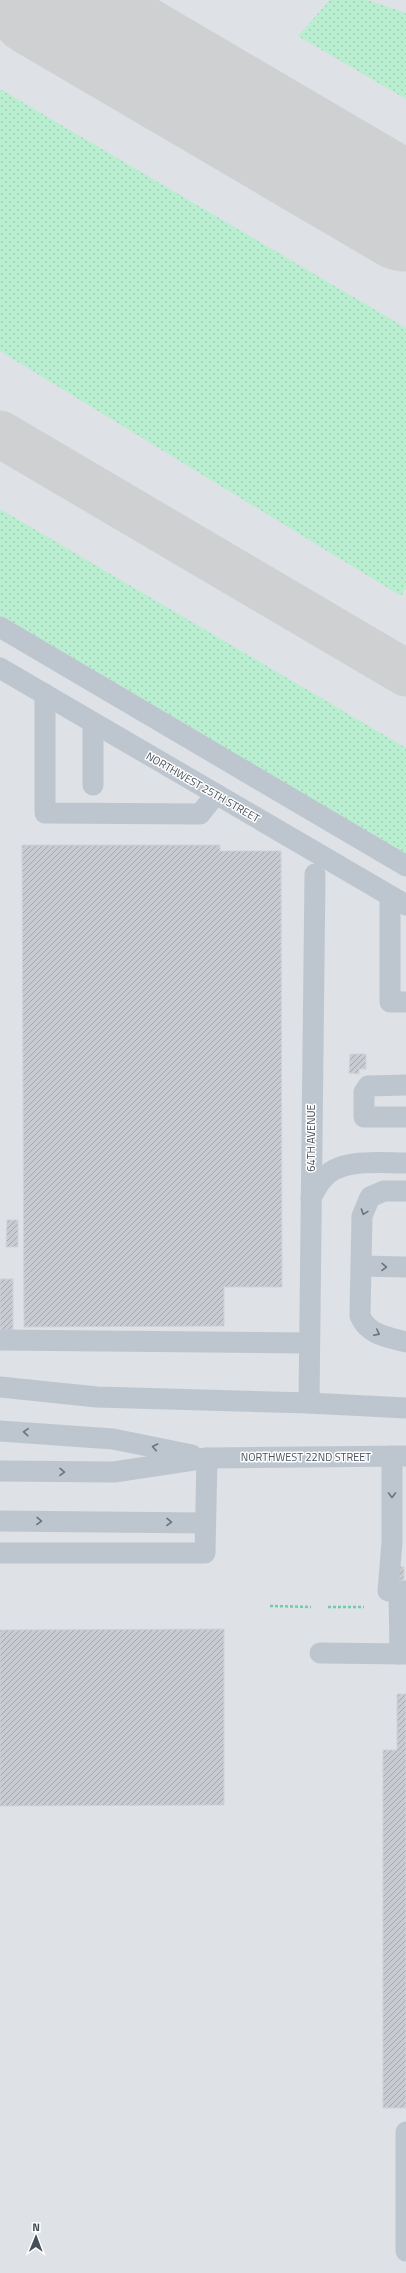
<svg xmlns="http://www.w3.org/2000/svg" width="406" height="2273" font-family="'Titillium Web',sans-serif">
	<defs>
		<pattern id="green-dots" width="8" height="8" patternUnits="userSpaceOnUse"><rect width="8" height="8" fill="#baeed1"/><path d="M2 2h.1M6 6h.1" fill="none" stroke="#a1ceb6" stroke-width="1.8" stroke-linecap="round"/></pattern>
		<pattern id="building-hatch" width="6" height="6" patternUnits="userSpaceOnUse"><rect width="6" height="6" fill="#c9cbd3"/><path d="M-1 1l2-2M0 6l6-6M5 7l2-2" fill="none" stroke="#a5a7ae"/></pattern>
	</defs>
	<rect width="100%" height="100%" fill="#efedec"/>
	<rect fill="#dee1e5" x="0" y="0" width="406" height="2273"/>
	<g fill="url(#green-dots)">
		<polygon points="330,0 367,0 406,13 406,99 298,36"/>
		<polygon points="0,89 406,328 406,588 401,596 0,351"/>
		<polygon points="0,509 406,748 406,854 0,615"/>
	</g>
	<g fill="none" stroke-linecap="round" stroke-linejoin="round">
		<g stroke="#cfd0d2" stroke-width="47">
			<path d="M122,0C132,41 161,63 193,88"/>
			<polyline points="0,434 406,673"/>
		</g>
		<polyline stroke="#cfd0d2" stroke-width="117" points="43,0 406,213"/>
	</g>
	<g fill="url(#building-hatch)" stroke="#d1d2d8">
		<polygon points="22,845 220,845 220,851 281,851 282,1287 224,1287 224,1326 24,1327"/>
		<polygon points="350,1054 366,1054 366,1069 359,1069 359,1074 349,1073"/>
		<polygon points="7,1220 18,1220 18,1247 6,1247"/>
		<rect x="0" y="1279" width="13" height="51"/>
		<polygon points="394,1566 404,1567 404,1580 394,1580"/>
		<polygon points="224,1629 224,1805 0,1806 0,1630"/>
		<polygon points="397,1694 406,1694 406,2108 383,2108 383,1750 397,1750"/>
	</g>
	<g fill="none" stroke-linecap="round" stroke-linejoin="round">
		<g stroke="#73cba4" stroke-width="2.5" stroke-dasharray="3 2" stroke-linecap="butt">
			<polyline points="270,1606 311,1607"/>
			<polyline points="328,1607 364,1607"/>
		</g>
		<g stroke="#bdc6cf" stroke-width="21">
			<polyline points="0,627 406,866"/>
			<polyline points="0,668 406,905"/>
			<polyline points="45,694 45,813 200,814 216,794"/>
			<polyline points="93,785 93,723"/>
			<polyline points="390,896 390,1002 406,1002"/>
			<polyline points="406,1085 368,1086 364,1092 364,1117 406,1117"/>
			<path d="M406,1191H384L370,1197L362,1216L360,1316C368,1335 388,1337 406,1342"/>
			<path d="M311,1198C314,1192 318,1185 322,1180C339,1157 381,1163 406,1163"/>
			<polyline points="361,1266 406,1267"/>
			<polyline points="0,1340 309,1343"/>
			<polyline points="0,1387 97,1397 309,1403 406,1408"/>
			<polyline points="309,1403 315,874"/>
			<polyline points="0,1431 113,1439 192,1455"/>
			<polyline points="392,1456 392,1542 388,1591 406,1591"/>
			<polyline points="0,1471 114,1472 207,1458 406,1456"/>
			<polyline points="0,1521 205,1523"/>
			<polyline points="0,1553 205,1553 207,1458"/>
			<polyline points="399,1591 400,1654"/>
			<polyline points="320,1653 406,1654"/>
			<polyline points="406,2132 406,2251"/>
		</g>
	</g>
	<defs><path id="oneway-chevron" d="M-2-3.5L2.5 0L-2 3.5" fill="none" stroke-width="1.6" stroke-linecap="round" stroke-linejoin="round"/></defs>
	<g stroke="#69737d">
		<use href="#oneway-chevron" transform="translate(364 1212) rotate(110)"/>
		<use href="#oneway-chevron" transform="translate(384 1267) rotate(1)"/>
		<use href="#oneway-chevron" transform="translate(377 1333) rotate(26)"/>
		<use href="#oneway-chevron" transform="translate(26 1432) rotate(-176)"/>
		<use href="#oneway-chevron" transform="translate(155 1447) rotate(-168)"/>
		<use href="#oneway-chevron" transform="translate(62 1472) rotate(1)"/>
		<use href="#oneway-chevron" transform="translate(392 1495) rotate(90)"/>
		<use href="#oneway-chevron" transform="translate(39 1521) rotate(1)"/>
		<use href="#oneway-chevron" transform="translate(169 1522) rotate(1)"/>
	</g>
	<g text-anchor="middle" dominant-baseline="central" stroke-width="3" stroke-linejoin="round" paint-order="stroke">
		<g font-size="11" fill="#454f5a" stroke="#fff">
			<text transform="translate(203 787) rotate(30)">NORTHWEST 25TH STREET</text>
			<text transform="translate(311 1138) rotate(-90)">64TH AVENUE</text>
			<text x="306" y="1457">NORTHWEST 22ND STREET</text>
		</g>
	</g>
	<g transform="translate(36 2237) rotate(1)" stroke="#ffffff" stroke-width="3" paint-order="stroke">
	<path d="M0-3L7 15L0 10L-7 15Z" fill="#454f5a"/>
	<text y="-6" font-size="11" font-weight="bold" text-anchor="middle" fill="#454f5a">N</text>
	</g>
</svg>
